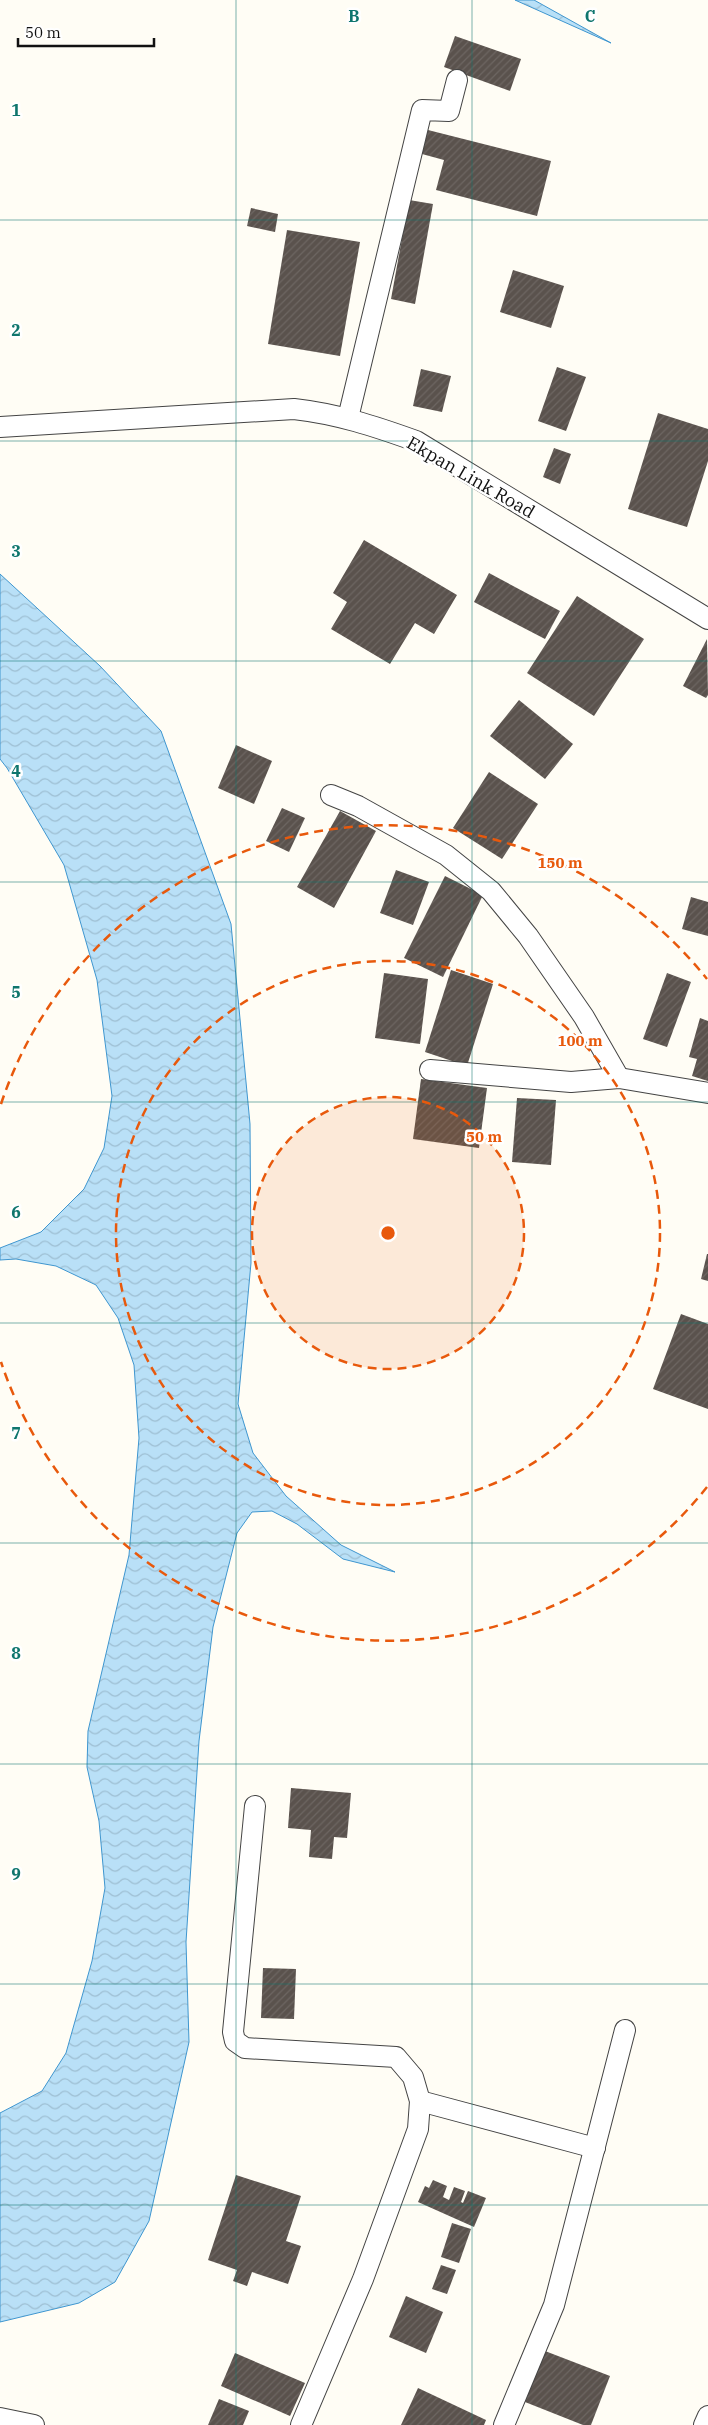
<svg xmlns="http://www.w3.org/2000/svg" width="708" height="2425" font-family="'IBM Plex Serif',serif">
	<defs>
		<pattern id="water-waves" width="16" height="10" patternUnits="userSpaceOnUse" patternTransform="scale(1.25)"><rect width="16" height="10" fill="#b9e0f7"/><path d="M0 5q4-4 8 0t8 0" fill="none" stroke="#9ebfd3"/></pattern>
		<pattern id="building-hatch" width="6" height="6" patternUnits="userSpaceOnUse" patternTransform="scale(1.25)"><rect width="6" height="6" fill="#5a524d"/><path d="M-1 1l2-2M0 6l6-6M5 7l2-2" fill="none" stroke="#6d6662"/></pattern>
	</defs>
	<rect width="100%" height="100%" fill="#fffdf5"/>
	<g fill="url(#water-waves)" stroke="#3f96cf">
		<polygon points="515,0 534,0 611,43"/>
		<polygon points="0,574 100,666 161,731 231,924 250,1124 251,1263 238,1404 253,1453 286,1496 341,1545 395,1572 343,1559 297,1524 272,1511 252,1512 237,1533 213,1627 199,1741 186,1942 189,2042 149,2221 115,2282 79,2303 0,2322 0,2113 42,2091 66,2053 92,1961 105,1888 99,1821 87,1767 88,1731 129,1555 139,1438 134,1365 118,1318 96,1285 56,1266 16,1259 0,1260 0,1248 41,1232 84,1189 104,1148 112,1096 97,980 64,865 7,768 0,759"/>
	</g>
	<g fill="url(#building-hatch)">
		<polygon points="455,36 521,59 510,91 444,67"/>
		<polygon points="428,130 551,161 537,216 436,190 444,160 422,154"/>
		<polygon points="409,200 433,204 415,304 391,299"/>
		<polygon points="251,208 278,214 275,232 247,226"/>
		<polygon points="287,230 360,242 340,356 268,344"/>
		<polygon points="513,270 564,286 551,328 500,312"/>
		<polygon points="557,367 586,377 566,431 538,421"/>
		<polygon points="421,369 451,376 442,412 413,406"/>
		<polygon points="658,413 708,429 708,461 687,527 628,509"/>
		<polygon points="554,448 571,454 560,484 543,477"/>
		<polygon points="364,540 457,595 434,634 415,623 390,664 331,629 347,602 333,593"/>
		<polygon points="489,573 560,611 545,639 474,602"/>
		<polygon points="577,596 644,639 594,716 527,673"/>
		<polygon points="707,639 708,695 706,698 683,686"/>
		<polygon points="519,700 573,744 545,779 490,736"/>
		<polygon points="236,745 272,761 254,804 218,788"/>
		<polygon points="489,772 538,804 502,859 453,828"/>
		<polygon points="282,808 305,818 289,852 266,841"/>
		<polygon points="340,811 376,831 334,908 297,887"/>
		<polygon points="396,870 429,882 413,925 380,913"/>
		<polygon points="445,876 483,895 443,977 404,958"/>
		<polygon points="691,897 708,902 708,936 682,929"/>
		<polygon points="451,970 493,984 467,1066 425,1052"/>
		<polygon points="384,973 428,979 420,1044 375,1038"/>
		<polygon points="667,973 691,982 667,1047 643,1039"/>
		<polygon points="700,1018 708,1021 708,1081 692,1076 697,1059 689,1057"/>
		<polygon points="421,1079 487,1088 479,1148 413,1139"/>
		<polygon points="517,1098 556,1100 551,1165 512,1162"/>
		<polygon points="707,1254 708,1254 708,1281 701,1279"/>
		<polygon points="681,1314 708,1324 708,1409 653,1389"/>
		<polygon points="291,1788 351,1793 347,1838 334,1837 332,1859 309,1857 311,1830 288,1828"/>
		<polygon points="263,1968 296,1969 294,2019 261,2018"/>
		<polygon points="236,2175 301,2196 286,2241 301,2246 288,2284 252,2272 247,2286 233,2281 237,2270 208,2260"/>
		<polygon points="433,2180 447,2186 443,2197 449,2200 454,2187 465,2191 461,2202 463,2203 468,2191 486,2198 474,2227 418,2202 425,2186 429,2188"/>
		<polygon points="452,2223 471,2229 459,2263 441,2257"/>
		<polygon points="441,2265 456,2270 447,2294 432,2289"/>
		<polygon points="406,2296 443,2312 426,2353 389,2337"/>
		<polygon points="545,2351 610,2376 591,2425 583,2425 525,2402"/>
		<polygon points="235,2353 305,2383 290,2416 221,2386"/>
		<polygon points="418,2388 486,2420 484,2425 401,2425"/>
		<polygon points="219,2399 249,2411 243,2425 208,2425"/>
	</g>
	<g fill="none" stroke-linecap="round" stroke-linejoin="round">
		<g stroke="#444" stroke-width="22">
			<g id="minor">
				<polyline points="348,418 422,110 449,111 457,80"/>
				<path d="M0,427L294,409C338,414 374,426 416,441L708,619"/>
				<polyline points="331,795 358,806 446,855 491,891 528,936 584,1017 619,1078"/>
				<polyline points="430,1070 571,1082 619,1078 708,1093"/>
				<polyline points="255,1806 233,2032 235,2041 245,2048 396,2057 413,2077 420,2101 418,2129 363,2279 301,2425"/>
				<polyline points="420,2101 595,2148"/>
				<polyline points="0,2418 34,2425"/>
				<polyline points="504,2425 554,2305 625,2030"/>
				<polyline points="704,2425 708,2416"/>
			</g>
		</g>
		<use href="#minor" stroke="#fff" stroke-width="20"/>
	</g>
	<path fill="none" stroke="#0f766e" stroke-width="1" stroke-opacity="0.55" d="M236,0V2425M472,0V2425M0,220H708M0,441H708M0,661H708M0,882H708M0,1102H708M0,1323H708M0,1543H708M0,1764H708M0,1984H708M0,2205H708"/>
	<circle cx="388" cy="1233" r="136" fill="#e8590c" fill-opacity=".12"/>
	<g fill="none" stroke="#e8590c" stroke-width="2.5" stroke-dasharray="9 6">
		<circle cx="388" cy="1233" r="136"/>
		<circle cx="388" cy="1233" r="272"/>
		<path d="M707 1487A408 408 0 0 1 1 1362M1 1104A408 408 0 0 1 707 979"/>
	</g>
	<g text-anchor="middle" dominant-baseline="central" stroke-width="5" stroke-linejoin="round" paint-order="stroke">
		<g font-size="18" fill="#111" stroke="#fff">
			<text transform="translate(471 477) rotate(30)">Ekpan Link Road</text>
		</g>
	</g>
	<g font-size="16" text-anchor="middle" font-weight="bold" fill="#0f766e" stroke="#fff" stroke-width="5" stroke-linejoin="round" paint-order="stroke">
		<text x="354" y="22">B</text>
		<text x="590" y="22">C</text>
		<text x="16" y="116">1</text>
		<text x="16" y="336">2</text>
		<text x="16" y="557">3</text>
		<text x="16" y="777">4</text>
		<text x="16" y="998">5</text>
		<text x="16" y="1218">6</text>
		<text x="16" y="1439">7</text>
		<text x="16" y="1659">8</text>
		<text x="16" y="1880">9</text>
	</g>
	<circle cx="388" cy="1233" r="8" fill="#e8590c" stroke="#fff" stroke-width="2.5"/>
	<g font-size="15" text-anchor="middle" font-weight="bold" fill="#e8590c" stroke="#fff" stroke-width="5" stroke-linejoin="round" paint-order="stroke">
		<text x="560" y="868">150 m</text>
		<text x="580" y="1046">100 m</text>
		<text x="484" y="1142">50 m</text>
	</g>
	<path d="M18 38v8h136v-8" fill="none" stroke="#111111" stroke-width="2.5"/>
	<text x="25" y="38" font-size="15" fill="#111111" stroke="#ffffff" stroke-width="4" paint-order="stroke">50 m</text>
</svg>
